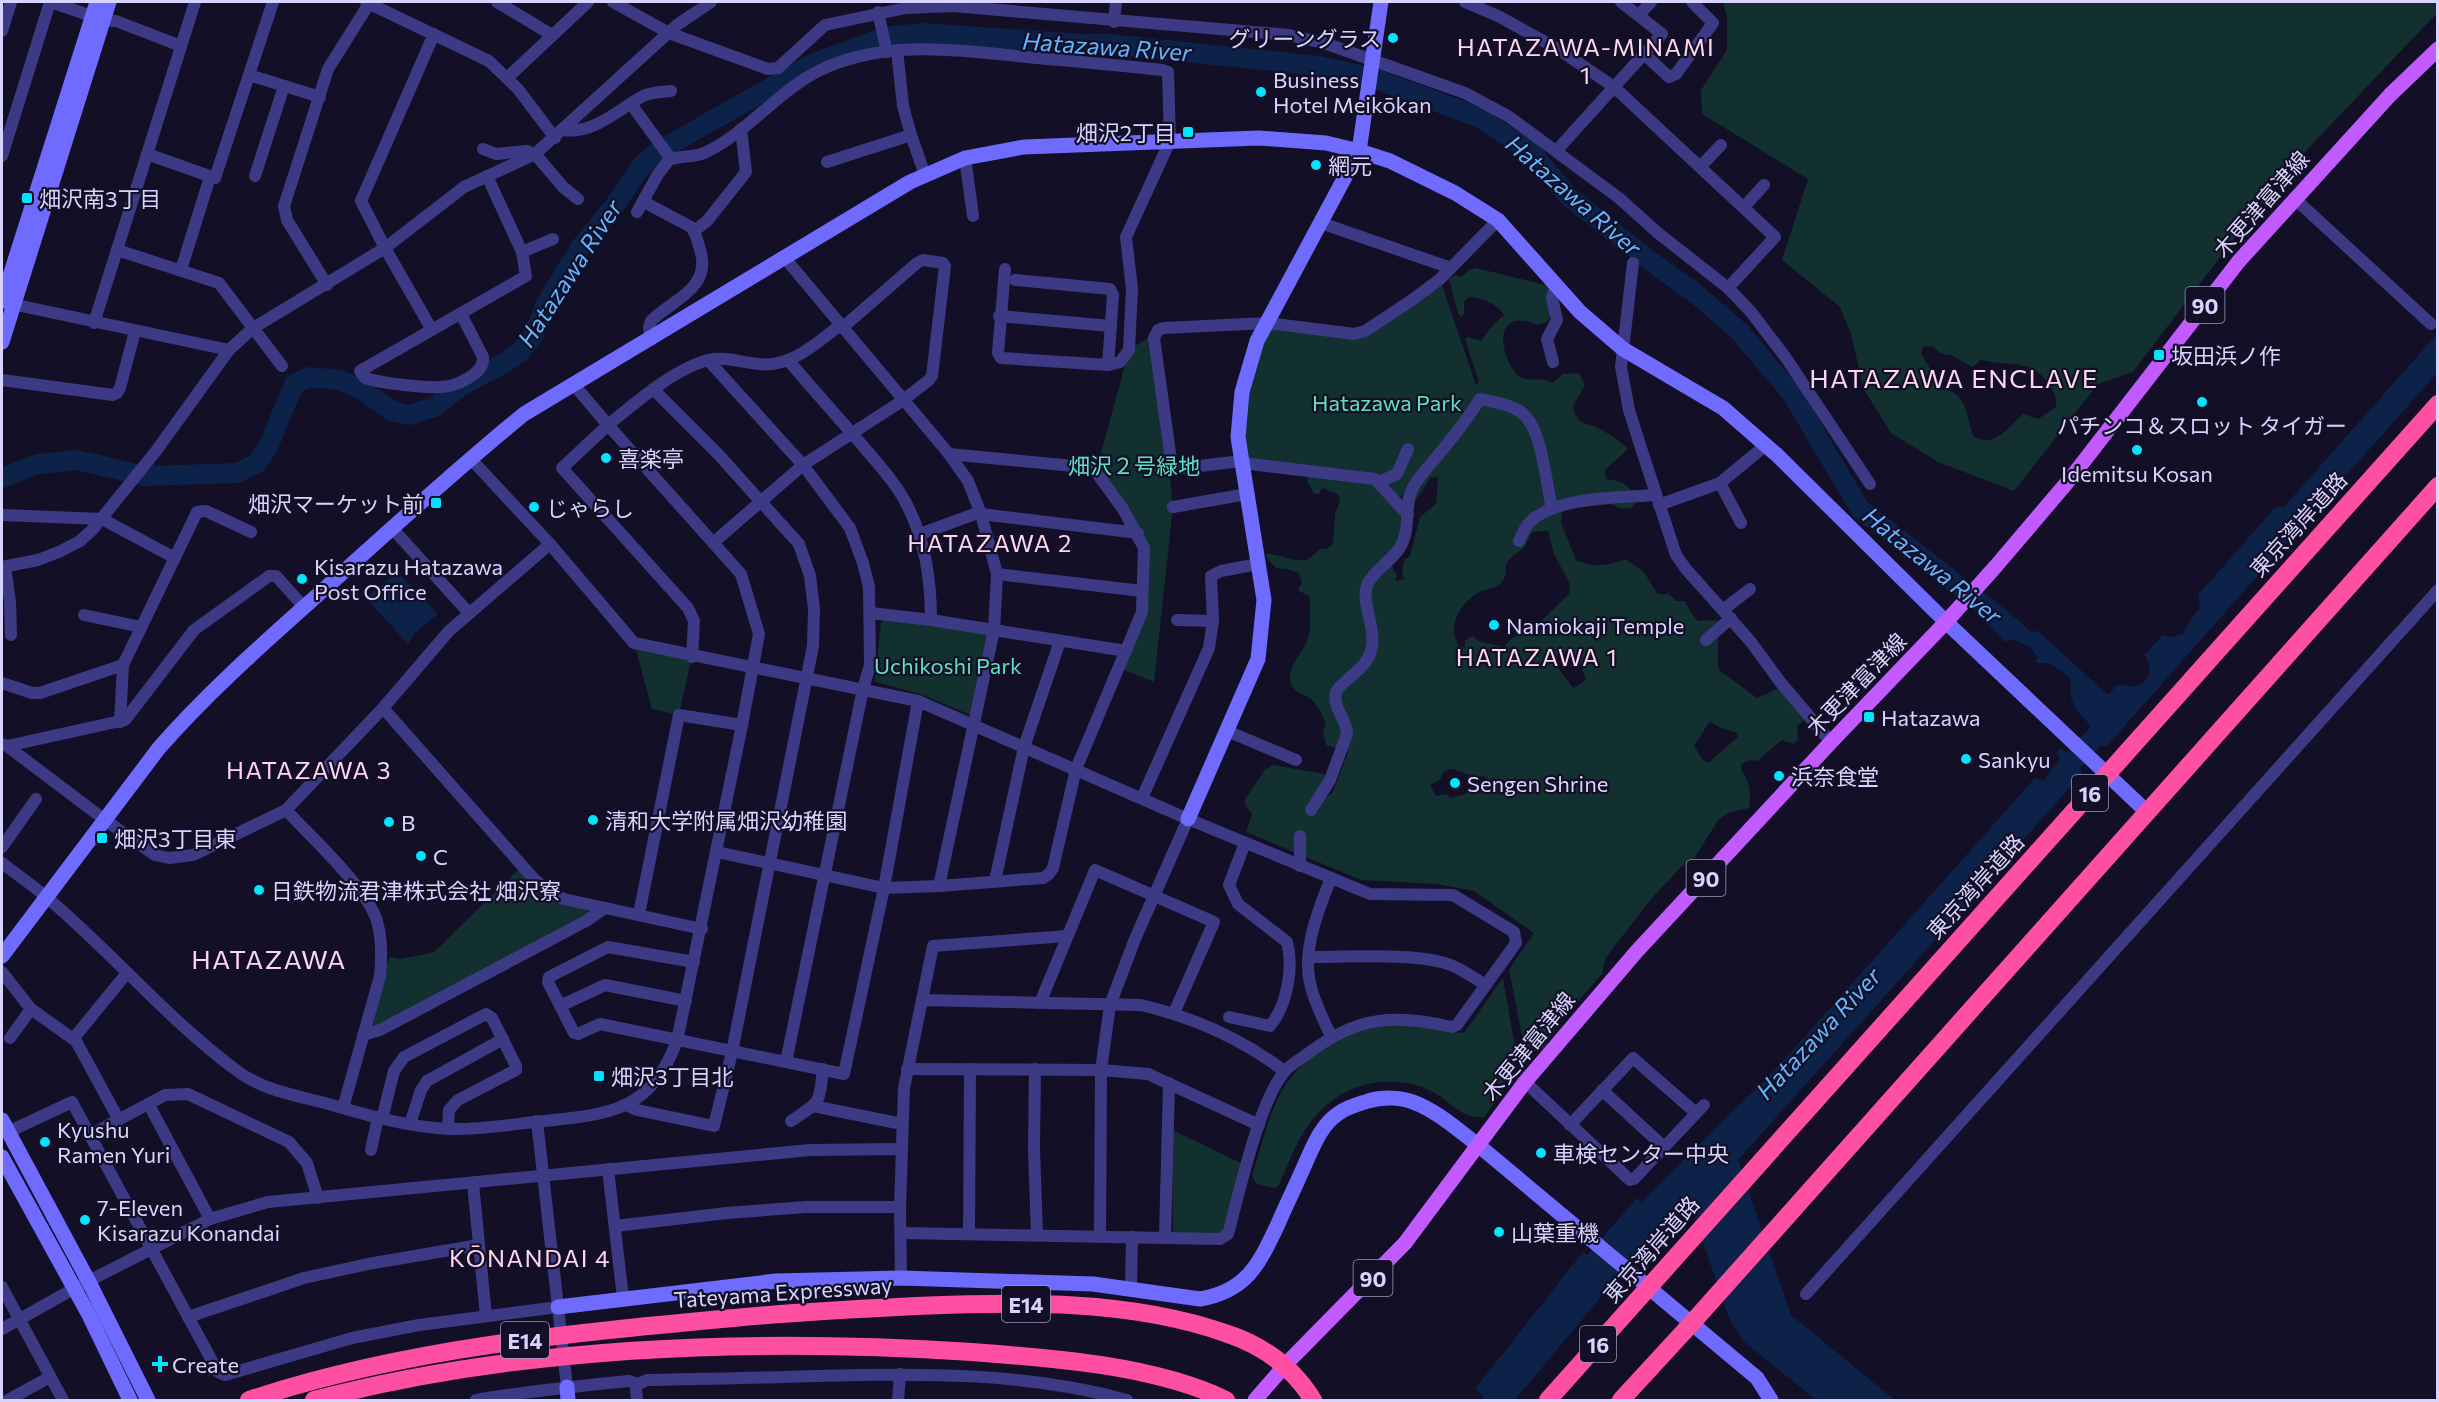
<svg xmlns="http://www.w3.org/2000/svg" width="2439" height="1402" font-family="Commissioner,'Noto Sans JP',sans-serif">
	<rect width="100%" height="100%" fill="#130f26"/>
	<g fill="#12302f" fill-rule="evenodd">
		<path d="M1723,2H2437L2438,12L2280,178L2133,372L2098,384L2014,491L1938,462L1891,433L1863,388L1852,337L1840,307L1782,260L1808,179L1702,114L1701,90L1727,50V17ZM1924,346L1933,347L1942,354L1951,355L1972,367L1981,360C1996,364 2013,362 2028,367C2042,371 2059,393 2056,407L2038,419L2023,414C2007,428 1995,449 1973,436C1967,418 1967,390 1942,390C1935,378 1929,365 1921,354Z"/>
		<path d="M1476,268L1549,286L1552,313L1548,321L1537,325C1497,307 1497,347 1514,371C1524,387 1541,374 1552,383L1563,374L1579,373L1585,385L1573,406C1577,427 1585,421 1600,429C1606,432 1623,443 1628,449L1605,470V474L1608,480C1622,479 1634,489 1636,502L1632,508L1621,509L1611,504L1562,509L1561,523L1576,560C1593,568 1608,566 1625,559L1644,572L1657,593L1663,595L1668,593L1676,601H1685L1691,613L1698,621L1717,620C1720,637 1716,653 1719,670L1757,698L1777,689H1784L1806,718L1797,726L1798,739L1793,744L1782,740L1757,761L1751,760L1741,764C1740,772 1746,775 1748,783C1751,791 1750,800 1749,808L1728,813L1719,819L1695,857L1682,866L1652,898L1610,952L1605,960L1602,974L1558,1024L1543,1049L1529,1053L1524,1046L1509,969L1534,933L1474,891L1437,884L1361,880L1246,832L1252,814L1245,805V799L1265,770L1273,765L1325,774L1328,779L1321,801L1333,792L1348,752L1326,745L1323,732L1326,723C1322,715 1318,705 1311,699C1304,694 1297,694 1292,686C1283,668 1306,651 1309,635C1311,623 1309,609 1310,597L1298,590L1302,582L1299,573L1287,569L1276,568L1266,557L1267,554C1279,553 1295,564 1308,559C1312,557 1316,552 1320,549H1327L1333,544L1335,513L1340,502L1338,494L1322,488L1319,494H1314L1307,481L1309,476L1242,463L1245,380L1268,323L1331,327L1340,325L1346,327V329L1365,331L1440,279L1476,385L1479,382L1465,339L1468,337L1481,341L1492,326L1504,315C1497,304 1483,297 1469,297L1464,301V314L1461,317L1458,313L1449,279L1455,275L1461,277L1469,270ZM1431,477L1438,478L1436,504L1420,517L1410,556L1404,560L1402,571L1404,579L1395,581L1397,575L1393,569L1392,562L1409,519L1395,496H1401L1408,504L1415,502ZM1539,531H1548L1554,554L1570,584L1569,594L1536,626L1511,639L1504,647L1478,641L1473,636L1465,640V648L1459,646C1446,627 1461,601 1480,592C1488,588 1499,589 1504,579C1507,574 1504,566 1508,561C1519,548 1524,554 1531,533ZM1570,651L1574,653V660L1581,666L1586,680L1573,688L1558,668L1554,657ZM1710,721L1719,727L1737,733L1738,737L1708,763L1703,760L1694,746ZM1453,769L1475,777L1484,776L1488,779L1493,790L1485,793L1474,787L1469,788L1465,794L1450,798L1447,794L1436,796L1430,785L1441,779V775L1446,770Z"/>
		<polygon points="1155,333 1173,507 1154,682 1119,668 1142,612 1138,533 1096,472 1129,350"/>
		<polygon points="886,619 987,633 991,642 975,717 923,695 875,682 881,622"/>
		<polygon points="636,650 691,660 679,715 652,709"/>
		<polygon points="518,870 588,909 588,913 378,1027 373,1025 382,977 390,957 402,959 434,952"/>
		<path d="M1503,978L1516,1053L1502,1093L1484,1117C1463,1120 1451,1102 1433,1092C1389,1070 1339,1084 1310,1123C1296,1141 1288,1165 1279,1185L1274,1188L1256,1184L1252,1175C1273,1111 1274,1075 1338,1040C1357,1030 1382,1022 1405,1023C1424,1024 1444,1033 1464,1033Z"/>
		<polygon points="1172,1130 1243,1164 1222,1232 1218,1235 1181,1235 1173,1231"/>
	</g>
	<g fill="#0c2248">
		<path d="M2437,334V373L2107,746L2097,745L2087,735L2090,725L2077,711L2071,698L2070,678L2050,663H2037L2035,661L2038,657L2028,646L2011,639L2005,642L1973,608L1984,595C1998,611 2019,615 2030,632L2038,631L2108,695L2117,685C2123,684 2130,688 2136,686C2151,682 2153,665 2144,655L2163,635L2171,637L2183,634L2189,622L2200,608L2198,595L2273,510L2279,506L2283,508Z"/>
		<polygon points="397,572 438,614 415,633 408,644 366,598"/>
		<polygon points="2061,748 2080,765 2082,774 1981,887 1979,885 1977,888 1979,891 1738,1160 1791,1315 1895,1400 1816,1400 1742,1340 1729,1318 1693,1213 1689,1209 1635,1256 1515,1400 1481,1400 1484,1397 1475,1389 1583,1252 1587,1255 1637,1198 1641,1202 1775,1070 2035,778 2044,781 2060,761 2057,752"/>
	</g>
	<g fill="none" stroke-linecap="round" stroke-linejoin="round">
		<g stroke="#0c2248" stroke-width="20">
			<polyline points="2,478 38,464 77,460 145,476 238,473 257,463 268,447 294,384 310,377 339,380 359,388 392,411 409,415 434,407 464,384 503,364 520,352 532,338 547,302 580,248 614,206 643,164 660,150 812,64 884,37 923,33 1082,44 1109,44 1320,66 1373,78 1481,118 1532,153 1568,196 1649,260 1695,293 1739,331 1792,394 1860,509 2000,618"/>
			<polyline points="2056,779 2110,721"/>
		</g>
		<g stroke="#3d3a85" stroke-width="12">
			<polyline points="51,2 103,20 116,21 181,46"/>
			<polyline points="366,2 489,61 518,89 555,138"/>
			<polyline points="497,2 552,35"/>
			<polyline points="613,2 669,33 768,69 778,68 825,25 906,8 953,6 1289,35 1327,44 1465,93 1508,116 1619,198 1658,233 1728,288 1751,312 1786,358 1870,484"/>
			<polyline points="1465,2 1498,16 1558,49 1614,87 1775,237 1728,288"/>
			<polyline points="878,12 887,52"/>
			<polyline points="1639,15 1651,2"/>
			<polyline points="1114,22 1116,2"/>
			<polyline points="2,31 11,2"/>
			<polyline points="897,50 903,106 911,135 925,175"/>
			<polyline points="1644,54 1669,77 1676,74 1713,23 1692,2"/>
			<polyline points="249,75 320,97"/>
			<polyline points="507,78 588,2"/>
			<polyline points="631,104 671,159"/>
			<path d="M563,130C593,135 619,109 643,96C652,92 661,92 671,91"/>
			<polyline points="483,149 496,154 527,151 535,154 563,187 578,199"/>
			<polyline points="1557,150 1662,34 1621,2"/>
			<polyline points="147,154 215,178 273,2"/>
			<polyline points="2,156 50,2"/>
			<polyline points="965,158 973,216"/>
			<polyline points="827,162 911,135"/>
			<polyline points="1700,167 1721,145"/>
			<polyline points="255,176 284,86"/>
			<polyline points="2294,198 2431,324"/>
			<path d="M644,202L691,227C697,234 698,244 701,253C710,289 672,300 651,321L649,327L651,340"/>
			<polyline points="1744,207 1764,185"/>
			<path d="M637,212L658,174L669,160C680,155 693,158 704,153C750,132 781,86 827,67C890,40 960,50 1026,57C1071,61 1116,65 1162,70L1168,72L1170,141L1126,237L1132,289L1129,350L1120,362L1108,365L1001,358L998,353L1005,269"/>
			<polyline points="1321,223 1451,268"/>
			<polyline points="694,231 707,221 746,172 741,129"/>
			<polyline points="117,250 219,283 282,366"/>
			<polyline points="522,252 553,239"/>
			<polyline points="784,257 949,454 968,481 981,514 997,574 994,630 939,886"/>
			<polyline points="1633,263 1621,367 1629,410 1641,448 1676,555 1686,569 1751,642 1781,683 1831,742"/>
			<polyline points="181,270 210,177"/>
			<polyline points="1015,280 1110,289 1113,295 1108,365"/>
			<polyline points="327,285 287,220 284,206 328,69 370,2"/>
			<polyline points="7,303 229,350"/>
			<path d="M461,314L483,357C485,374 455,387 440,387C424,388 380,383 365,378L360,371L526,276L522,252L487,176"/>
			<polyline points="999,316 1111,326"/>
			<polyline points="94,323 195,2"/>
			<polyline points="432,330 385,248 361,201 434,34"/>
			<polyline points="708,360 803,465 850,528 863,563 869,587 870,665 863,689 786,1062"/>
			<path d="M788,360C811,387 834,413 857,439C875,461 897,483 909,509C926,544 931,581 931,620"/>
			<polyline points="1553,362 1547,339 1557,320 1552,298 1556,285"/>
			<polyline points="2,380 113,395 117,393 120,388 135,331"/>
			<polyline points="575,386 608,425 562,468 688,608 694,621 692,657"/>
			<path d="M470,458L550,544L634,643L918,701L1188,819L1370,894L1453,895L1514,932L1516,943L1457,1025L1452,1027C1394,1014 1358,1016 1310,1052C1302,1058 1291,1064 1285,1071C1259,1100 1239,1194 1228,1234L1220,1239L901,1233"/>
			<polyline points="1241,461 1175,469 1172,467 1154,338 1158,330 1164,328 1268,323 1354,334 1365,331 1412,300 1440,279 1498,220"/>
			<polyline points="1242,463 1375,479 1408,515"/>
			<polyline points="1379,482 1397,474 1408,449"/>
			<polyline points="1720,483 1741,523"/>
			<polyline points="1659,505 1720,483 1766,445"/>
			<polyline points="1173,507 1247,494"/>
			<polyline points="981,514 1138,533"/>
			<polyline points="2,515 102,519 175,558"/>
			<polyline points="392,528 469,613"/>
			<polyline points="920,534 980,512"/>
			<path d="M1519,541C1522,535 1525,526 1531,521C1558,496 1621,498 1656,495"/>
			<polyline points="714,542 803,465 902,401 929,380 932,376 945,266 943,263 923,260 917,263 842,328"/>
			<polyline points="2,567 38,560 61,551 80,541 93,529 156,451 229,350 253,328 385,248 464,187 535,154 677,25 711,2"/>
			<polyline points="5,567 10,601 11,635"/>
			<polyline points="997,574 1142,591"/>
			<polyline points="1724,609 1750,589"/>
			<polyline points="871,613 931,620 1126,651"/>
			<polyline points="84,615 141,627"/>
			<polyline points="1177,620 1213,621"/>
			<polyline points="1706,640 1731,618"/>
			<polyline points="2,683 32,693 40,693 123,665"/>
			<polyline points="383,708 533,878 551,893 564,899 702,929"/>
			<polyline points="120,722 123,665 197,512 206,511 251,532"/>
			<polyline points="1227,731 1296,760"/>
			<polyline points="2,744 7,746 105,820 155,855 169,858 193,855 286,810 383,708 449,631 550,544"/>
			<polyline points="7,746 125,720 194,630 269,576 276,576 304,607"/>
			<polyline points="1142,798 1209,648 1213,621 1211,576 1221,571 1258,564"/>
			<path d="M286,810C311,837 367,888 377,921C382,939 382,957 380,976L343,1108"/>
			<path d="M1311,810L1330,780L1347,734C1347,719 1332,708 1336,692C1345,677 1366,670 1371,651C1378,629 1359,601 1368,583C1376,569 1390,562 1399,549C1412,530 1403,506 1413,487C1420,475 1431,464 1439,454C1454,436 1468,418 1480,399C1494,402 1509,404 1521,412C1542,427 1546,483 1552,509"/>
			<polyline points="2,847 36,799"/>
			<polyline points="717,852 884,888 939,886 1043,878 1049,874 1053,868 1076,769 1142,612 1144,548 1123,509 1096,472 1074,466 949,454"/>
			<path d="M2,863C16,874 31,884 45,896C111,951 167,1019 236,1070C262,1090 294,1095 325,1103C366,1115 407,1127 449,1129C481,1130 513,1124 544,1121C612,1114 650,1111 677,1041L742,725L759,634L741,574L608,425C635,403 674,369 708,360C725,356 742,363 759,364C790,368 817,343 840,325"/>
			<polyline points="1300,866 1300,836"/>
			<polyline points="995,881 1024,747 1060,641"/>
			<polyline points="639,914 679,715 742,725"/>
			<path d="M1309,957C1346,957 1422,952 1453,966C1465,971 1475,979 1486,985"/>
			<polyline points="694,962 608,947 549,977 548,982 574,1033 578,1034 600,1024 844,1074 884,888 918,701"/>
			<polyline points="2,972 31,1009 76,1041 119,1120"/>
			<polyline points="922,1000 933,946 1067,936"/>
			<polyline points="1040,1003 1095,870 1214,922 1174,1013"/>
			<polyline points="560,1006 605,985 686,1001"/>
			<path d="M1229,1017L1270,1026C1287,1005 1294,968 1287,942L1238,904L1229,885L1245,843"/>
			<polyline points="363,1035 380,1030 586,921 605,908"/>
			<path d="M1331,1036C1323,1019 1314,1002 1310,983C1302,950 1319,908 1331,878"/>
			<polyline points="10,1038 31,1009"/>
			<polyline points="73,1039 127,973"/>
			<polyline points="907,1069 1101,1070 1148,1074 1259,1125"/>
			<polyline points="1035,1069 1034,1148 1037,1235"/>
			<polyline points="1525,1082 1630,1180 1634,1179 1704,1105"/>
			<polyline points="1602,1090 1664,1147"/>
			<polyline points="149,1105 210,1219"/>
			<polyline points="626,1105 637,1110 714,1126 732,1052 813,646 814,609 810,576 799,544 718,454 653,389"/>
			<polyline points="813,1106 902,1124"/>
			<polyline points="382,1119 394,1071 404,1057 486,1014 492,1018 516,1066 516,1070 458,1100 449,1110 448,1129"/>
			<polyline points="537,1121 567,1387"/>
			<path d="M791,1121C821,1101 819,1105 823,1069"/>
			<polyline points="410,1124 421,1090 427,1081 503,1039"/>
			<polyline points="1570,1125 1633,1058 1696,1113"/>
			<polyline points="8,1132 72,1102 218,1372 225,1375 352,1338 419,1325 558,1307"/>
			<polyline points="90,1135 165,1095 188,1094 289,1142 307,1163 318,1198"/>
			<polyline points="371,1150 378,1117"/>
			<polyline points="608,1169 623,1298"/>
			<polyline points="473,1183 486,1316"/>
			<polyline points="615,1226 727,1213 806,1207 900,1207"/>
			<polyline points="969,1233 970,1069"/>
			<polyline points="1100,1236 1101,1070 1110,1005 1135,939 1188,819"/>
			<polyline points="1165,1237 1169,1083"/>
			<path d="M901,1278L900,1207L904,1088L922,1000L1141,1005C1192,1017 1242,1039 1284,1071"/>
			<polyline points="2,1287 63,1400"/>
			<polyline points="1131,1288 1132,1237"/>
			<polyline points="1806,1294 2438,590"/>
			<polyline points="188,1317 304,1278 368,1264 479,1245"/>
			<polyline points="2,1329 75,1288 210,1219 268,1202 810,1150 901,1149"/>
			<polyline points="8,1400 50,1377"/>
			<path d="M476,1400C527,1391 578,1386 629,1381L638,1384"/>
			<path d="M637,1400L636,1389L638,1384L647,1380C703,1379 759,1378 815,1376C919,1373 1025,1372 1127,1400"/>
			<polyline points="898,1400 900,1374"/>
		</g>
		<g stroke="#6f6bff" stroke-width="15">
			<polyline points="2,301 97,2"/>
			<polyline points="2,342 109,2"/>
			<polyline points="1188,819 1258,659 1264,600 1238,437 1242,392 1257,341 1359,151 1381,2"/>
			<path d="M2,956L159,748C209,691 265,642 321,592C388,532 454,471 524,414L910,182L965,158L1024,147L1259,138L1326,143L1359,151L1390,161L1455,193L1498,220L1580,312L1623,349L1723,408L1777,455L1946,622L2146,811"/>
			<polyline points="2,1120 89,1282 148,1400"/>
			<polyline points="2,1157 89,1315 130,1400"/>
			<path d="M558,1307L776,1281L901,1278L1093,1284L1200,1299C1247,1291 1259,1264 1278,1224C1287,1203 1297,1183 1306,1162C1314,1144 1322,1124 1339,1113C1347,1107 1359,1104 1368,1101C1382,1097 1400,1097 1413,1102C1437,1111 1458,1130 1478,1145L1757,1378L1771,1400"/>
			<polyline points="567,1387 568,1400"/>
		</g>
		<polyline stroke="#c25bff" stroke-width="15" points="1255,1400 1287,1363 1405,1243 1525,1082 1637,951 1831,742 1946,622 1996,566 2070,479 2239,261 2390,95 2438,49"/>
		<g stroke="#ff4fa3" stroke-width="18">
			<path d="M249,1400C405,1348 571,1333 734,1318C794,1312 855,1309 916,1306C1019,1302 1130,1299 1228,1334C1264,1346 1293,1368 1313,1400"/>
			<path d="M314,1400C525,1345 755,1338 972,1352C1051,1358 1154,1365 1226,1400"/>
			<polyline points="1548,1400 2438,404"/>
			<polyline points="1621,1400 1691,1324 2438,486"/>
		</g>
	</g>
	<g fill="#00e5ff" stroke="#130f26" stroke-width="2">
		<circle cx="1393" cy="38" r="6"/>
		<circle cx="1261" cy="92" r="6"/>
		<rect x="1182" y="126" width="12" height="12" rx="3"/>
		<circle cx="1316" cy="165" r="6"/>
		<rect x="21" y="192" width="12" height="12" rx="3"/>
		<rect x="2153" y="349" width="12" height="12" rx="3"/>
		<circle cx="2202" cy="402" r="6"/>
		<circle cx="2137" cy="450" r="6"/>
		<circle cx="606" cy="458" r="6"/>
		<rect x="430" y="497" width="12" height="12" rx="3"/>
		<circle cx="534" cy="507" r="6"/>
		<circle cx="302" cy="579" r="6"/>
		<circle cx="1494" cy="625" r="6"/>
		<rect x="1863" y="711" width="12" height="12" rx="3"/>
		<circle cx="1966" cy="759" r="6"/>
		<circle cx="1779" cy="776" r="6"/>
		<circle cx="1455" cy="783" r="6"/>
		<circle cx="593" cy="820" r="6"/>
		<circle cx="389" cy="822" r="6"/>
		<rect x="96" y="832" width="12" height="12" rx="3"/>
		<circle cx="421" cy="856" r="6"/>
		<circle cx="259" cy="890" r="6"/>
		<rect x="593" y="1070" width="12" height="12" rx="3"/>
		<circle cx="45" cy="1142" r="6"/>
		<circle cx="1541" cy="1153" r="6"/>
		<circle cx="85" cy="1220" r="6"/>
		<circle cx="1499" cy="1232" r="6"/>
		<path d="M157 1355h6v6h6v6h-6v6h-6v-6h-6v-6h6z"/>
	</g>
	<g text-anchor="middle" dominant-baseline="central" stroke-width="4.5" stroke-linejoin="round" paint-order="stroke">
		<g fill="#130f26" stroke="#9e99be" stroke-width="1.5">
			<rect x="2185.5" y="287" width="39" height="36" rx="4.5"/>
			<rect x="2072" y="775" width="36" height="36" rx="4.5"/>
			<rect x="1686.5" y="860" width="39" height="36" rx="4.5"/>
			<rect x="1353.5" y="1260" width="39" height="36" rx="4.5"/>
			<rect x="1002" y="1286" width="48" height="36" rx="4.5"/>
			<rect x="501" y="1322" width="48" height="36" rx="4.5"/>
			<rect x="1580" y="1326" width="36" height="36" rx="4.5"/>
		</g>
		<g font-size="21" font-weight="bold" fill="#d9d4ff">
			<text x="2205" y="305">90</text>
			<text x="2090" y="793">16</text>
			<text x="1706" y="878">90</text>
			<text x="1373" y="1278">90</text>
			<text x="1026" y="1304">E14</text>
			<text x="525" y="1340">E14</text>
			<text x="1598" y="1344">16</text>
		</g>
		<g font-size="22" fill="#d9d4ff" stroke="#130f26" text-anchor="start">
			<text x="1381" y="38" text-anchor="end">グリーングラス</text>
			<text x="1273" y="79">Business<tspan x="1273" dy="25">Hotel Meikōkan</tspan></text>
			<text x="1176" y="132" text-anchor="end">畑沢2丁目</text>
			<text x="1328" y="165">網元</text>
			<text x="39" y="198">畑沢南3丁目</text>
			<text x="2171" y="355">坂田浜ノ作</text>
			<text x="2202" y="425" text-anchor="middle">パチンコ＆スロット タイガー</text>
			<text x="618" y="458">喜楽亭</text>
			<text x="2137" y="473" text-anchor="middle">Idemitsu Kosan</text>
			<text x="424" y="503" text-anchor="end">畑沢マーケット前</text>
			<text x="546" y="507">じゃらし</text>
			<text x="314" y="566">Kisarazu Hatazawa<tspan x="314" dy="25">Post Office</tspan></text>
			<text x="1506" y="625">Namiokaji Temple</text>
			<text x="1881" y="717">Hatazawa</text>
			<text x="1978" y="759">Sankyu</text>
			<text x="1791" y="776">浜奈食堂</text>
			<text x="1467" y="783">Sengen Shrine</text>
			<text x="605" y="820">清和大学附属畑沢幼稚園</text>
			<text x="401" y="822">B</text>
			<text x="114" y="838">畑沢3丁目東</text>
			<text x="433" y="856">C</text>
			<text x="271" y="890">日鉄物流君津株式会社 畑沢寮</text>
			<text x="611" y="1076">畑沢3丁目北</text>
			<text x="57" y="1129">Kyushu<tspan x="57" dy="25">Ramen Yuri</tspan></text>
			<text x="1553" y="1153">車検センター中央</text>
			<text x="97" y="1207">7-Eleven<tspan x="97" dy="25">Kisarazu Konandai</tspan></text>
			<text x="1511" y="1232">山葉重機</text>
			<text x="172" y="1364">Create</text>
		</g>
		<g font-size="22" fill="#d9d4ff" stroke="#130f26">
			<text transform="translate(2261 204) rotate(-49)">木更津富津線</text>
			<text transform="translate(2298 524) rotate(-48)">東京湾岸道路</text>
			<text transform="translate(1856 684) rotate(-46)">木更津富津線</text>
			<text transform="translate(1975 886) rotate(-48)">東京湾岸道路</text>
			<text transform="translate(1528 1046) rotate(-51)">木更津富津線</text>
			<text transform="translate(1651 1249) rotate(-49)">東京湾岸道路</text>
			<text transform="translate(783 1292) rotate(-4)">Tateyama Expressway</text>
		</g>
		<g font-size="22" fill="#5fe0c0" stroke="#130f26">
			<text x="1387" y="402">Hatazawa Park</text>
			<text x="1134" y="465">畑沢２号緑地</text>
			<text x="948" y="665">Uchikoshi Park</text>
		</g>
		<g font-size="24" font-style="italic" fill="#62b6ff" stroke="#130f26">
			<text transform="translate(1107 46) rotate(4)">Hatazawa River</text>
			<text transform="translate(1574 195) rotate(41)">Hatazawa River</text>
			<text transform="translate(569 273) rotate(-57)">Hatazawa River</text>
			<text transform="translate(1933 565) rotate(39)">Hatazawa River</text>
			<text transform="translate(1818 1033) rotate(-47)">Hatazawa River</text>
		</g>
		<g font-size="24" letter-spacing="1.5" fill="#ffd6f0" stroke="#130f26">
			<text x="1586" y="46">HATAZAWA-MINAMI<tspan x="1586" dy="28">1</tspan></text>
			<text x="990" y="542">HATAZAWA 2</text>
			<text x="1537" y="656">HATAZAWA 1</text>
			<text x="309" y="769">HATAZAWA 3</text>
			<text x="530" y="1257">KŌNANDAI 4</text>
		</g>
		<g font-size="26" letter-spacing="1.5" fill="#ffd6f0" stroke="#130f26">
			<text x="1954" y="377">HATAZAWA ENCLAVE</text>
			<text x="269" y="958">HATAZAWA</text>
		</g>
	</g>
	<rect width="2439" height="1402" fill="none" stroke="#d9d4ff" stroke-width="6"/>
</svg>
